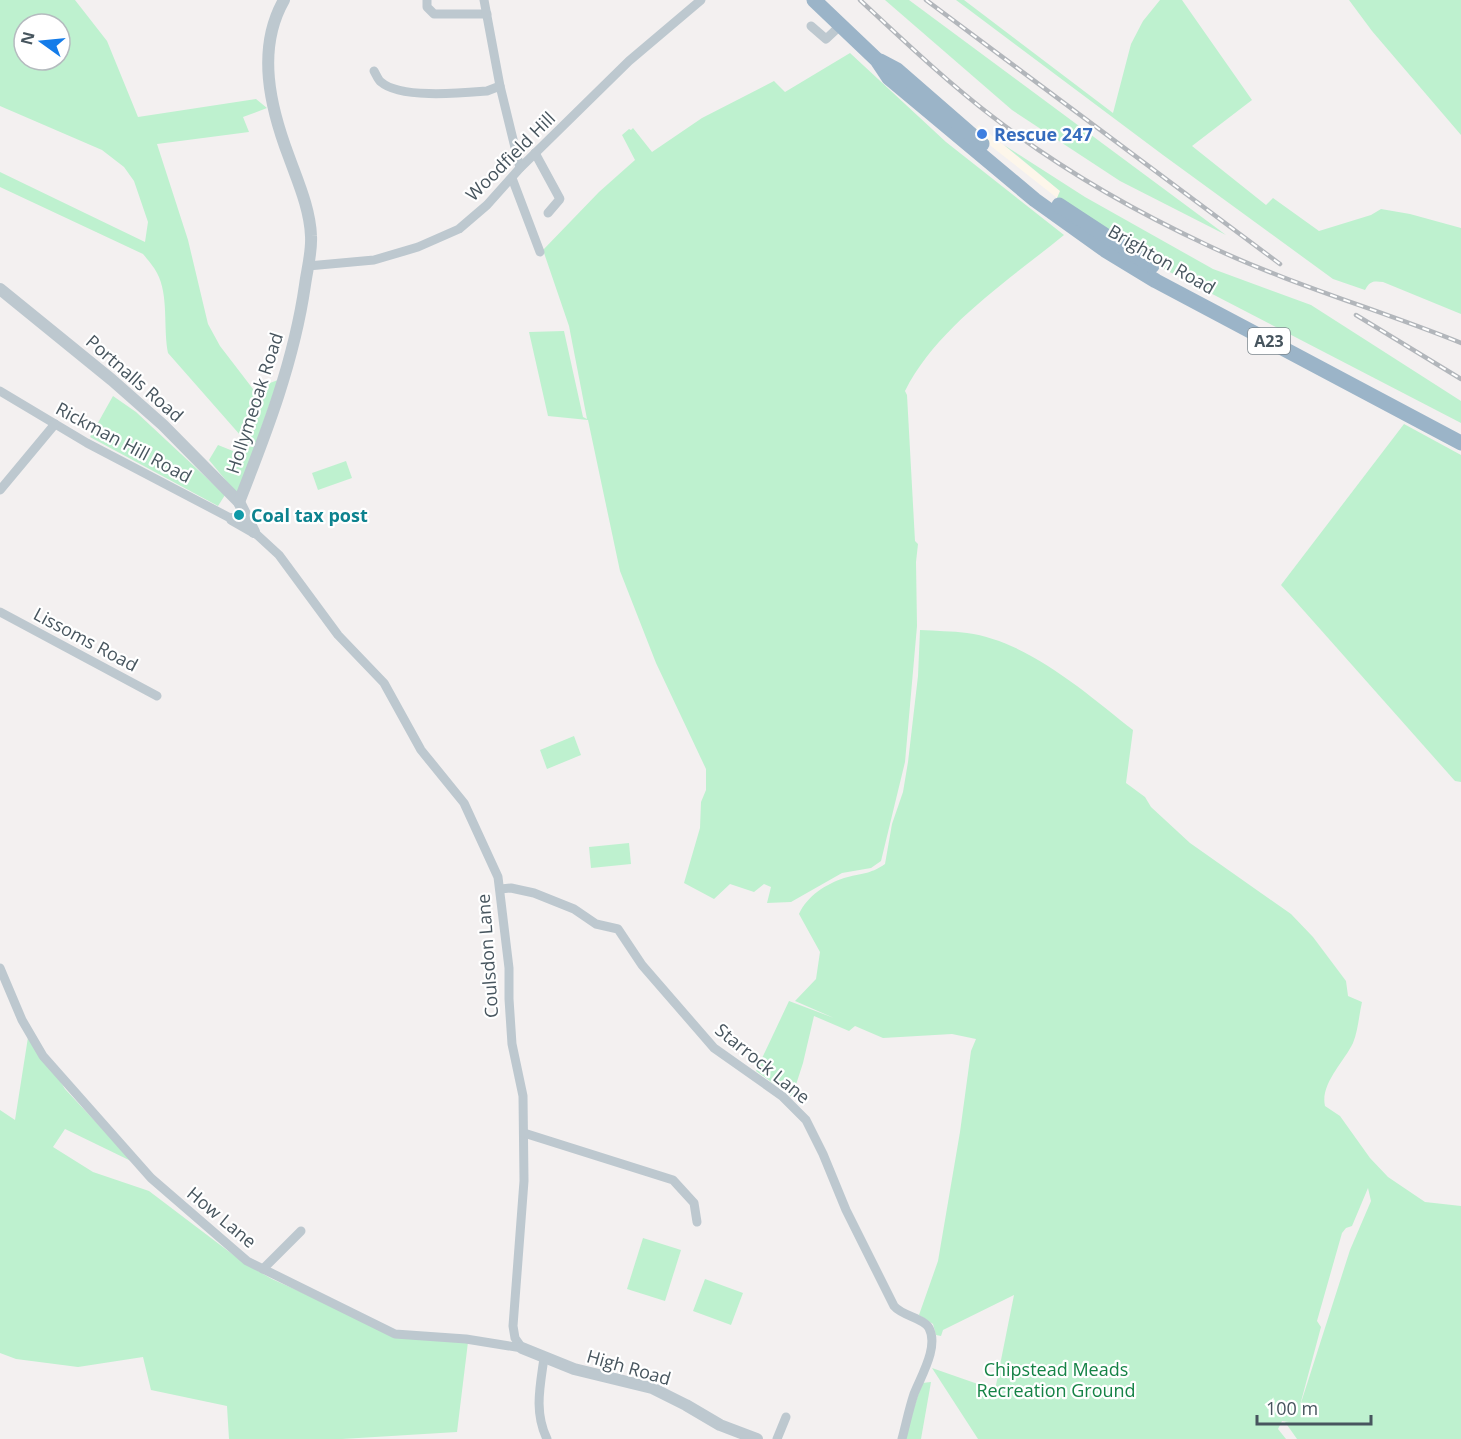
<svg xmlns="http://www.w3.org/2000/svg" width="1461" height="1439" font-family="'Open Sans',sans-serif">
	<rect width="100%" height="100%" fill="#f3f0f0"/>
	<polygon fill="#fdf6ea" points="979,125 1060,191 1057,198 973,132"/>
	<g fill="#bef1cf" fill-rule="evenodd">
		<path d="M0,0H75L107,41L138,117L256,99L267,108L243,117L249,132L157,144L188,240L208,324L220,346L253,389L278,380L238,495L209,460L218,445L243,455L248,444L168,353C163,328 169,295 157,273C154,267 148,260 143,254L0,187V172L145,242L148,222L134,181L124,167L102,150L0,106ZM24,24H60V60H24Z"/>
		<polygon points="885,0 909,0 1226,235 1120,181 1012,110"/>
		<path d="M956,0H964L1113,113L1131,44L1143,21L1160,0H1182L1252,100L1192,146L1266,205L1273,198L1319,231L1371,215L1381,209L1410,214L1461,228V314L1383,282C1373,281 1370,281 1365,290L1333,279L1163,155Z"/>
		<polygon points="1349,0 1461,0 1461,135 1372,31"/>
		<path d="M850,53L946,142L1064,235C1009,280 937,327 905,391L907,395L915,541L918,544L916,562L917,626L905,762L881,861L871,868L842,873L791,902L767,903L771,887L764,884L754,892L730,884L714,899L684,883L700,828L701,802L706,790V769L656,663L620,571L588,420L548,416L529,332L564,331L583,417L587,419L569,326L543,250L599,192L635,160L622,135L629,129L631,130L633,128L652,152L702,118L774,81L785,92Z"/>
		<polygon points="1004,145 1085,197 1213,269 1311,305 1461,401 1461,423 1164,269 1057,198 1060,191"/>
		<polygon points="113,396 136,412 225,495 218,506 90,437"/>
		<polygon points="1404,424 1461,455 1461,782 1455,781 1281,585"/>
		<polygon points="346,461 352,478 318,490 312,473"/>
		<path d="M920,630C936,631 952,631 967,633C1028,641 1086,693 1133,730L1126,783L1145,797L1151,807L1190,843L1291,914L1313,937L1346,981L1348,996L1362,1002C1359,1015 1358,1031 1353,1043C1344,1062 1320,1084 1325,1106L1340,1116L1370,1158L1388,1177L1425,1202L1461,1206V1439H1297L1285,1422H1289L1282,1421L1278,1429L1286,1439H978L932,1368L995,1390L1014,1295L943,1330L941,1336L936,1335L933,1324L919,1315L938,1261L960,1132L971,1051L976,1039L952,1034L883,1038L855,1026L849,1031L814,1016L803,1063L792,1097L756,1071L789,1001L834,1018L795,1001L816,979L820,952L799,914C807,896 826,884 844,878C861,873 869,875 885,864L892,824L903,792L908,762L918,676ZM1368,1188L1371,1201L1350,1250L1299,1409L1321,1327L1317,1321L1342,1233L1346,1228L1352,1226Z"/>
		<polygon points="574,736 581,755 547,769 540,750"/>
		<polygon points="629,843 631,864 591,868 589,847"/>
		<polygon points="29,1031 65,1089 133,1162 65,1129 53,1147 93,1172 149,1191 244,1263 272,1279 396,1335 468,1342 457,1432 342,1439 229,1439 227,1406 151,1390 143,1357 78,1367 16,1359 0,1353 0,1110 15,1120"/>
		<polygon points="643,1238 681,1250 665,1301 627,1289"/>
		<polygon points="705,1279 743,1293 731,1325 693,1311"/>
		<polygon points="931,1382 921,1439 904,1439 922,1383"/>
	</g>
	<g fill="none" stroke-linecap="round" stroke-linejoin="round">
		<g stroke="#bdc8cf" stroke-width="9">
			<polyline points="427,0 427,7 434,14 487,14"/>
			<polyline points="484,0 500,86 520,168"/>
			<polyline points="811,26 826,39 841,25"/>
			<path d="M374,71C376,74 378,80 381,82C400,99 462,93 487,91L500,86"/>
			<polyline points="535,153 560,199 548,213"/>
			<polyline points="512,178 540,252"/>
			<polyline points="308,266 374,260 418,247 459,229 487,205 520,168 629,61 701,0"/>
			<polyline points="0,391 87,443 232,519"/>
			<polyline points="0,490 55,424"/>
			<polyline points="254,532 279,555 338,635 384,683 421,750 464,803 498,877 509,968 509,999 512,1044 523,1096 524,1181 513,1326 515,1338 522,1348"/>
			<polyline points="0,612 157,696"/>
			<path d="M501,889L511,888L534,893L574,909L596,924L618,929L642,965L714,1048L782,1096L806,1120L823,1154L846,1210L894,1306C902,1316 924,1318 929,1328C939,1347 921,1376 914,1394C909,1409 906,1424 902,1439"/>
			<polyline points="0,968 22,1020 43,1056 151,1178 247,1261 395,1334 466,1339 522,1348"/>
			<polyline points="524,1133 673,1180 694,1203 697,1222"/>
			<polyline points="263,1269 301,1231"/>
			<path d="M544,1358C540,1387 534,1412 547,1439"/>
			<polyline points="777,1439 786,1417"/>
		</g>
		<g stroke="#bdc8cf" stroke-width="12">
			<polyline points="0,289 112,380 163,425 239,502 254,532"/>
			<path d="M239,502C267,431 294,361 305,285C307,270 312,252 311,236C310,209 298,182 289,157C270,107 256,49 284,0"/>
			<polyline points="232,519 253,531"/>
			<polyline points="522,1348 574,1369 652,1388 686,1405 720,1425 757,1439"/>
		</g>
		<g stroke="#9bb4c8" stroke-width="15">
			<polyline points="814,0 877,60 889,78 1035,200 1105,250 1156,281 1461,443"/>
			<polyline points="880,61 897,70 982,144"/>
			<polyline points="1059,205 1152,266"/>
		</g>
		<g stroke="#b2b6bb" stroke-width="4.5">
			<g id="rail">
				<path d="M860,0C903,40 946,81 993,117C1058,167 1132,210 1207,245C1289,284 1377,309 1461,343"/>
				<polyline points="926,0 1280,264"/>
				<polyline points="1356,315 1461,379"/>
			</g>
		</g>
		<use href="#rail" stroke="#fff" stroke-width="2" stroke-dasharray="7" stroke-linecap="butt"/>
	</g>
	<circle fill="#3f7fe0" stroke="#fff" stroke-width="2" cx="982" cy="134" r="6"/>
	<circle fill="#0f9aa8" stroke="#fff" stroke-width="2" cx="239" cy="515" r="6"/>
	<g text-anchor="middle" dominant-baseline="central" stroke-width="4.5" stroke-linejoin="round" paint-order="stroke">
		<rect fill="#fff" stroke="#7e888e" stroke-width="1.5" x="1248" y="328" width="42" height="26" rx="4.5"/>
		<g font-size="16" font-weight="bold" fill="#47555e">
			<text x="1269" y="341">A23</text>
		</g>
		<g font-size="18" font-weight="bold" fill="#366cbe" stroke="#fff" text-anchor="start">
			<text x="994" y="134">Rescue 247</text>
		</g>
		<g font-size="18" fill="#47555e" stroke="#fff">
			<text transform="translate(510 156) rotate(-45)">Woodfield Hill</text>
			<text transform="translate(1162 259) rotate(30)">Brighton Road</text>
			<text transform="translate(135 378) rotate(41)">Portnalls Road</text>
			<text transform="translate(254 403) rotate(-72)">Hollymeoak Road</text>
			<text transform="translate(124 442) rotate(28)">Rickman Hill Road</text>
			<text transform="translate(86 639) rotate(28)">Lissoms Road</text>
			<text transform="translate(487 956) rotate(-94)">Coulsdon Lane</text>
			<text transform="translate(763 1063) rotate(39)">Starrock Lane</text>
			<text transform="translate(222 1217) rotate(40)">How Lane</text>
			<text transform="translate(629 1367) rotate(16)">High Road</text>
		</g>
		<g font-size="18" font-weight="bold" fill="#0d838f" stroke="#fff" text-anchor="start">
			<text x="251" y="515">Coal tax post</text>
		</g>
		<g font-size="18" fill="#158346" stroke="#fff">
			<text x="1056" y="1369">Chipstead Meads<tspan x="1056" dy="21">Recreation Ground</tspan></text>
		</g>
	</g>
	<g transform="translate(42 42) rotate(285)"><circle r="28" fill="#ffffff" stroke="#b5bbbf" stroke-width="1.5"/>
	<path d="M0-4.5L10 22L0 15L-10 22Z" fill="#147ce9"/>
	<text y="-9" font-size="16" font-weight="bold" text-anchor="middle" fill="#47555e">N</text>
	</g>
	<path d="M1257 1415v9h114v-9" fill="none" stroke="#47555e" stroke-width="3"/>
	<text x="1266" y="1415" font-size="18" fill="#47555e" stroke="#ffffff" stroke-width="4.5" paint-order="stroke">100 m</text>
</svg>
